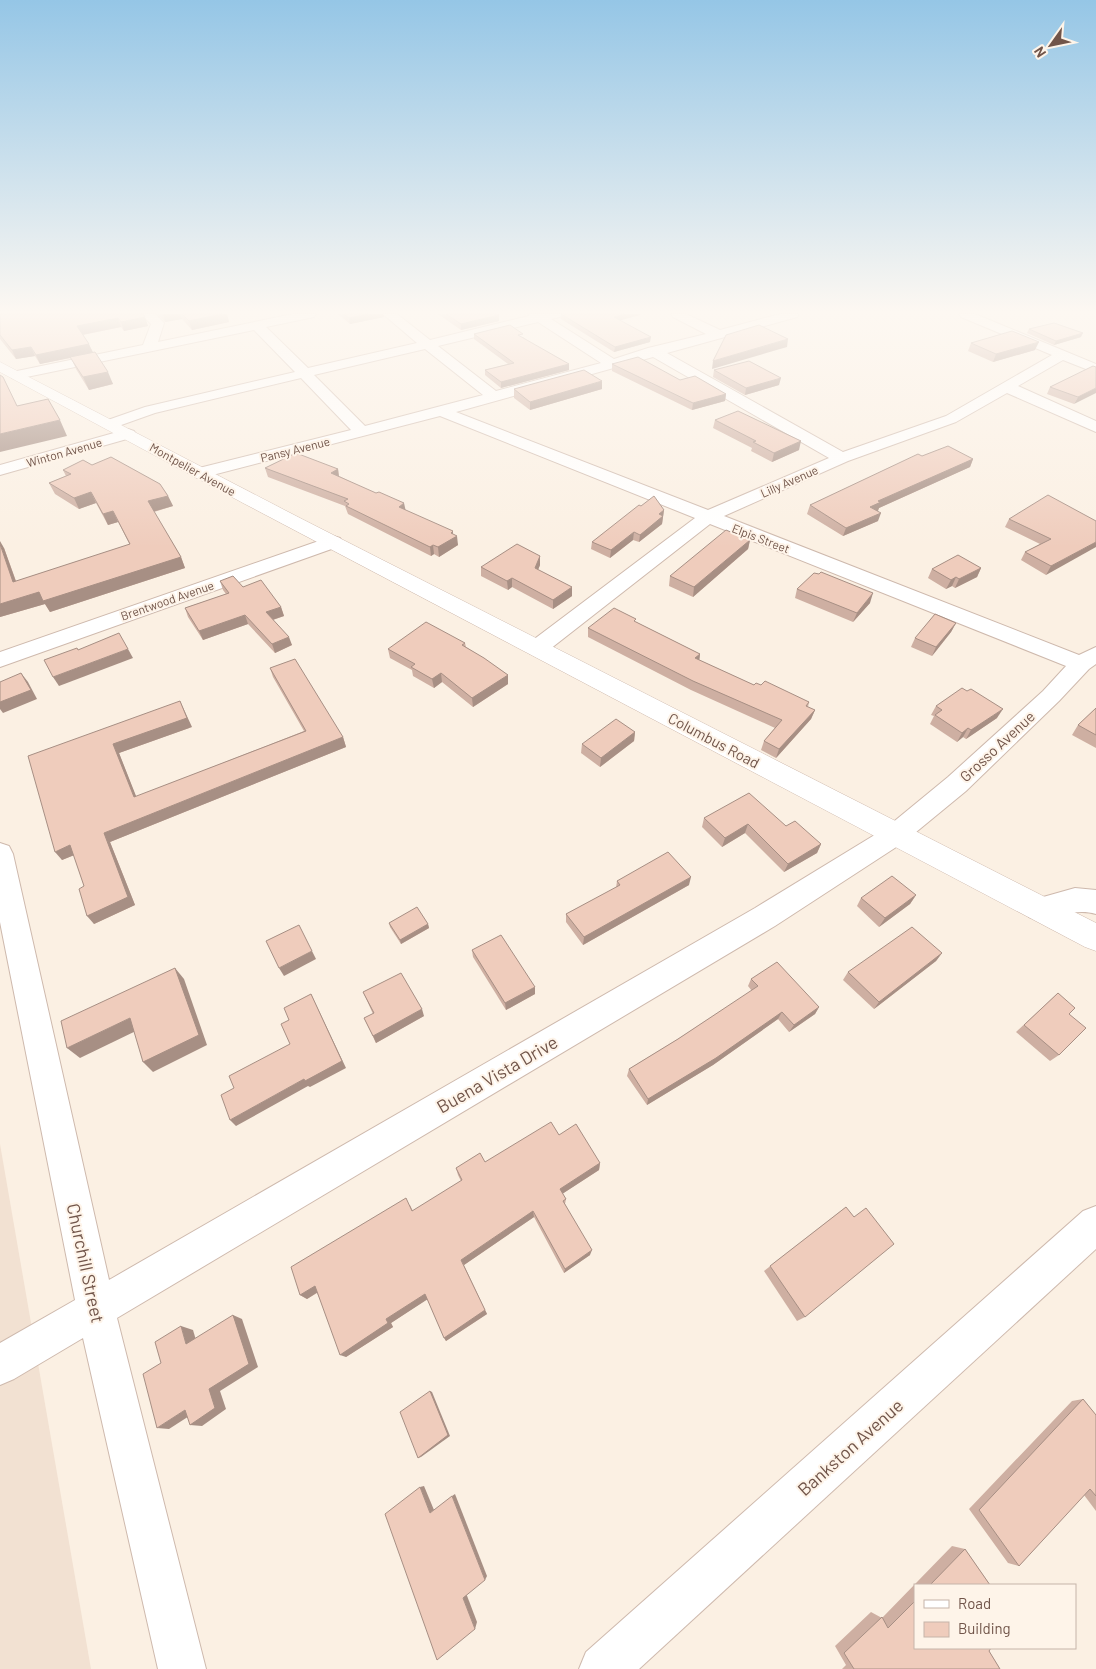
<svg xmlns="http://www.w3.org/2000/svg" width="1096" height="1669" font-family="Barlow,sans-serif">
	<rect width="100%" height="100%" fill="#fbf0e3"/>
	<polygon fill="#f2e1d2" points="0,1144 91,1669 0,1669"/>
	<g fill="none" stroke-linecap="round" stroke-linejoin="round">
		<g stroke="#ceb9ad" stroke-width="2">
			<g id="minor">
				<path d="M141,314H155L164,323L158,342L293,314H316L314,317L266,327L308,368L417,343L383,314H397L430,340L529,316L528,314H562L560,317L551,319L614,359L648,348L706,334L673,317L671,314H686L720,330L780,314H799L797,317L667,353L843,452L946,416L1052,355L961,317L959,314H975L1096,364V373L1063,360L1018,386L1096,421V432L1007,393L956,422L848,461L724,516L1079,655L1096,647V664L1089,669L1059,701L966,791L904,842L775,926L117,1318L206,1669H158L83,1338L14,1379L0,1385V1343L75,1300L0,922V843L9,846L13,854L109,1280L755,908L886,828L948,777L1043,691L1066,666L710,524L545,653L537,655L529,653L526,648L529,643L695,518L440,416L201,478L195,477L193,473L195,469L351,430L301,378L155,413L110,429L105,427L102,424L105,421L145,407L295,372L254,330L17,379L12,378L10,375L12,372L17,371L143,345L151,324ZM538,322L601,363L496,391L438,346ZM425,349L483,395L365,426L314,375ZM653,357L829,458L708,510L456,412Z"/>
				<polygon points="128,429 134,431 136,434 134,437 0,475 0,465"/>
				<polygon points="333,536 340,538 342,542 340,546 0,667 0,652"/>
				<path d="M1075,888L1096,890V914C1069,906 1049,925 1029,917L1025,909L1029,901Z"/>
				<polygon points="1096,1206 1096,1249 639,1669 579,1669 586,1652 1083,1211"/>
			</g>
		</g>
		<g stroke="#ceb9ad" stroke-width="1">
			<polygon id="tertiary" points="0,362 298,517 1096,923 1096,951 1085,947 243,503 0,372"/>
		</g>
		<use href="#minor" fill="#fff" fill-rule="evenodd"/>
		<use href="#tertiary" fill="#fff" fill-rule="evenodd"/>
	</g>
	<g fill="#ceafa2">
		<polygon points="0,314 143,314 148,326 124,331 121,327 83,335 93,352 113,384 89,390 76,369 71,358 40,364 35,356 16,359 0,339"/>
		<polygon points="157,314 227,314 229,322 192,330 182,319 165,322"/>
		<polygon points="338,314 383,314 384,317 350,324"/>
		<polygon points="438,314 497,314 499,315 499,321 461,330"/>
		<polygon points="561,314 640,314 640,315 620,320 650,342 614,352 561,319"/>
		<polygon points="1029,329 1081,337 1054,345 1027,333"/>
		<polygon points="474,334 523,337 569,370 501,388 485,375 485,370 508,364 474,339"/>
		<polygon points="971,343 1035,350 993,362 968,351"/>
		<polygon points="612,364 680,380 726,394 725,401 692,410 612,371"/>
		<polygon points="1096,367 1074,404 1047,394 1050,387"/>
		<polygon points="714,370 779,385 745,395 713,377"/>
		<polygon points="514,389 602,389 530,410 514,398"/>
		<polygon points="715,420 799,450 772,462 751,451 752,448 713,428"/>
		<polygon points="922,456 973,459 970,467 879,508 877,511 878,521 843,536 807,514 810,505"/>
		<polygon points="92,465 168,496 173,506 154,512 181,557 185,568 50,612 45,604 0,617 4,548 16,581 130,545 118,522 108,525 96,503 79,509 55,494 49,483 66,476 63,470"/>
		<polygon points="265,468 338,469 339,476 453,534 458,545 439,557 434,554 431,556 348,514 345,506 268,477"/>
		<polygon points="641,506 664,510 662,524 639,542 633,540 610,558 591,549 592,542"/>
		<polygon points="1009,519 1096,521 1046,575 1021,560 1025,552 1040,544 1005,527"/>
		<polygon points="750,540 748,549 693,597 669,586 670,576"/>
		<polygon points="540,556 540,565 538,570 572,596 553,609 512,587 508,590 481,576 481,567"/>
		<polygon points="981,568 977,577 955,588 952,586 946,589 928,578 932,569"/>
		<polygon points="220,581 243,587 281,607 284,616 273,620 292,645 275,653 248,624 203,640 188,617 185,608 226,594 223,590"/>
		<polygon points="797,589 870,603 853,622 795,598"/>
		<polygon points="636,622 700,654 699,660 754,685 761,685 809,702 808,707 815,710 811,719 776,758 761,750 764,741 775,728 691,690 588,637 588,628"/>
		<polygon points="956,623 951,632 932,656 911,647 915,638"/>
		<polygon points="465,643 466,647 508,675 508,684 473,707 442,682 434,688 413,676 412,670 390,658 388,649"/>
		<polygon points="270,668 343,737 346,747 110,842 135,905 94,924 84,886 74,855 62,860 28,756 192,727 119,753 136,797 304,731 273,677"/>
		<polygon points="936,706 997,718 966,739 963,737 957,742 930,724 934,716 931,715"/>
		<polygon points="1096,708 1096,748 1072,735 1078,725"/>
		<polygon points="635,732 634,741 600,767 581,753 582,744"/>
		<polygon points="704,818 786,826 821,844 817,853 784,872 745,833 722,847 702,827"/>
		<polygon points="617,881 689,885 583,945 566,922 566,914 616,888"/>
		<polygon points="916,895 910,904 879,927 857,906 861,898"/>
		<polygon points="389,923 428,924 429,928 401,944 390,927"/>
		<polygon points="472,950 535,994 506,1010 473,957"/>
		<polygon points="942,953 936,961 874,1009 843,980 848,972"/>
		<polygon points="751,979 819,1007 815,1014 789,1032 778,1019 713,1065 647,1105 627,1076 629,1069 678,1039 752,991 748,986"/>
		<polygon points="363,992 424,1016 376,1043 364,1018 373,1014"/>
		<polygon points="1058,993 1069,1014 1059,1055 1050,1061 1016,1032"/>
		<polygon points="559,1135 600,1163 599,1170 562,1194 566,1199 565,1204 590,1255 564,1273 534,1217 464,1265 487,1314 446,1341 427,1299 391,1323 393,1327 346,1357 317,1293 307,1299 300,1295 410,1205 413,1211 461,1181 458,1175 456,1168 485,1162"/>
		<polygon points="846,1207 805,1317 797,1321 764,1271"/>
		<polygon points="1083,1399 1096,1415 1096,1511 1084,1495 1019,1566 1008,1563 969,1509 1072,1401"/>
		<polygon points="952,1546 965,1549 990,1585 915,1585 915,1648 989,1651 1000,1669 842,1669 846,1665 835,1646 871,1612 882,1618"/>
	</g>
	<g fill="#a78f84">
		<polygon points="163,314 180,314 182,319 165,322"/>
		<polygon points="222,314 227,314 229,322 192,330 189,321"/>
		<polygon points="368,314 383,314 384,317 350,324 349,318"/>
		<polygon points="625,314 640,314 640,315 614,322 614,317"/>
		<polygon points="499,315 499,321 461,330 461,324"/>
		<polygon points="145,317 148,326 124,331 121,322"/>
		<polygon points="118,318 121,327 81,335 77,326"/>
		<polygon points="1083,333 1081,337 1054,345 1056,341"/>
		<polygon points="651,337 650,342 614,352 615,347"/>
		<polygon points="788,339 787,347 712,369 713,361"/>
		<polygon points="1039,342 1035,350 993,362 996,354"/>
		<polygon points="89,344 93,353 40,364 36,355"/>
		<polygon points="31,347 35,356 16,359 12,350"/>
		<polygon points="569,364 569,370 501,388 501,382"/>
		<polygon points="108,372 113,384 89,390 83,377"/>
		<polygon points="781,378 779,385 745,395 746,388"/>
		<polygon points="602,381 602,389 530,410 530,402"/>
		<polygon points="1096,388 1096,393 1074,404 1078,397"/>
		<polygon points="726,394 725,401 692,410 693,403"/>
		<polygon points="60,420 67,436 0,452 0,434"/>
		<polygon points="801,441 799,450 772,462 774,453"/>
		<polygon points="973,459 970,467 879,508 878,511 867,516 870,507 878,501"/>
		<polygon points="338,469 339,478 331,473"/>
		<polygon points="91,492 96,503 79,509 74,498"/>
		<polygon points="168,496 173,506 152,512 148,501"/>
		<polygon points="404,503 406,512 399,507"/>
		<polygon points="664,510 662,524 639,542 640,535 659,514"/>
		<polygon points="113,511 118,522 108,525 103,514"/>
		<polygon points="881,513 878,521 843,536 846,528"/>
		<polygon points="453,531 453,538 457,536 458,545 439,557 438,547 451,533"/>
		<polygon points="634,532 633,540 610,558 611,550"/>
		<polygon points="750,540 748,549 693,597 694,587"/>
		<polygon points="0,541 4,548 20,593 13,582 0,544"/>
		<polygon points="1096,542 1096,547 1046,575 1051,566"/>
		<polygon points="433,545 434,554 431,556 430,547"/>
		<polygon points="540,556 540,565 535,577 535,568"/>
		<polygon points="181,557 185,568 50,612 45,604 0,617 0,604 39,592"/>
		<polygon points="981,568 977,577 955,588 959,579"/>
		<polygon points="956,577 952,586 946,589 951,580"/>
		<polygon points="512,578 512,587 508,590 507,581"/>
		<polygon points="572,587 572,596 553,609 553,600"/>
		<polygon points="873,593 870,603 853,622 857,613"/>
		<polygon points="281,607 284,616 269,621 266,612"/>
		<polygon points="245,615 248,624 203,640 199,631"/>
		<polygon points="956,623 951,632 932,656 936,647"/>
		<polygon points="289,637 292,645 275,653 272,644"/>
		<polygon points="128,649 133,658 59,686 53,677"/>
		<polygon points="700,654 699,663 695,658"/>
		<polygon points="21,673 28,682 37,699 3,713 0,709 0,702"/>
		<polygon points="441,673 442,682 434,688 432,679"/>
		<polygon points="508,675 508,684 473,707 472,698"/>
		<polygon points="180,701 192,727 119,753 140,806 134,797 113,744"/>
		<polygon points="1003,709 997,718 966,739 971,730"/>
		<polygon points="815,710 811,719 776,758 779,749"/>
		<polygon points="968,728 963,737 957,742 962,733"/>
		<polygon points="635,732 634,741 600,767 601,758"/>
		<polygon points="343,737 346,747 110,842 135,905 94,924 87,916 104,833"/>
		<polygon points="748,824 745,833 722,847 725,838"/>
		<polygon points="821,844 817,853 784,872 788,864"/>
		<polygon points="70,845 77,854 62,860 55,852"/>
		<polygon points="691,877 689,885 583,945 584,937"/>
		<polygon points="916,895 910,904 879,927 885,918"/>
		<polygon points="428,924 429,928 401,944 400,940"/>
		<polygon points="312,951 316,959 284,976 279,968"/>
		<polygon points="942,953 936,961 874,1009 879,1002"/>
		<polygon points="175,968 184,979 207,1045 153,1072 143,1062"/>
		<polygon points="535,987 535,994 506,1010 505,1003"/>
		<polygon points="311,994 346,1068 310,1087 308,1086 236,1126 230,1120 304,1079"/>
		<polygon points="819,1007 815,1014 789,1032 794,1025"/>
		<polygon points="422,1009 424,1016 376,1043 373,1036"/>
		<polygon points="782,1012 778,1019 713,1065 647,1105 648,1099"/>
		<polygon points="130,1018 140,1029 80,1058 67,1048"/>
		<polygon points="600,1163 599,1170 559,1196 560,1189"/>
		<polygon points="533,1211 534,1217 464,1265 461,1260"/>
		<polygon points="592,1250 590,1255 564,1273 565,1269"/>
		<polygon points="315,1286 321,1290 307,1299 300,1295"/>
		<polygon points="425,1294 428,1299 391,1323 393,1327 346,1357 340,1355 386,1319"/>
		<polygon points="485,1310 487,1314 446,1341 444,1338"/>
		<polygon points="233,1315 242,1319 258,1367 220,1391 226,1409 202,1426 190,1425 209,1389"/>
		<polygon points="181,1326 193,1330 198,1347 186,1344"/>
		<polygon points="430,1391 432,1392 450,1436 421,1457 418,1458"/>
		<polygon points="185,1410 197,1411 169,1429 157,1428"/>
		<polygon points="424,1486 434,1510 430,1513 420,1487"/>
		<polygon points="455,1494 487,1576 485,1580 452,1496"/>
		<polygon points="466,1593 477,1622 475,1629 463,1598"/>
	</g>
	<g fill="#efccbc" stroke="#a78f84">
		<polygon points="0,314 143,314 145,317 121,322 118,318 77,326 89,344 36,355 31,347 12,350 0,335"/>
		<polygon points="182,314 222,314 189,321"/>
		<polygon points="344,314 368,314 349,318"/>
		<polygon points="446,314 497,314 499,315 461,324"/>
		<polygon points="561,314 625,314 614,317 651,337 615,347"/>
		<polygon points="1054,323 1083,333 1056,341 1029,329"/>
		<polygon points="510,325 523,334 518,335 569,364 501,382 485,370 514,363 474,334"/>
		<polygon points="759,325 788,339 713,361 726,335"/>
		<polygon points="1012,331 1039,342 996,354 971,343"/>
		<polygon points="95,352 108,372 83,377 70,357"/>
		<polygon points="638,357 680,380 695,376 726,394 693,403 612,364"/>
		<polygon points="749,361 781,378 746,388 714,370"/>
		<polygon points="1093,366 1096,367 1096,388 1078,397 1050,387"/>
		<polygon points="584,370 602,381 530,402 514,389"/>
		<polygon points="0,375 3,377 17,406 48,399 60,420 0,434"/>
		<polygon points="738,411 801,441 774,453 753,442 756,441 715,420"/>
		<polygon points="948,446 973,459 878,501 881,502 870,507 881,513 846,528 810,505 918,454 922,456"/>
		<polygon points="296,453 338,469 331,473 376,493 379,492 404,503 399,507 453,531 451,533 457,536 438,547 433,545 430,547 346,506 349,504 344,501 348,499 265,468"/>
		<polygon points="111,457 160,484 168,496 148,501 181,557 43,601 39,592 0,604 0,544 13,582 130,544 113,511 103,514 91,492 74,498 49,483 71,474 63,470 83,460 92,465"/>
		<polygon points="1048,495 1096,521 1096,542 1051,566 1025,552 1051,539 1009,519"/>
		<polygon points="654,496 664,510 659,514 663,516 640,535 634,532 611,550 592,542 639,505 641,506"/>
		<polygon points="726,530 750,540 694,587 670,576"/>
		<polygon points="517,544 540,556 535,568 572,587 553,600 512,578 507,581 481,567"/>
		<polygon points="958,555 981,568 959,579 956,577 951,580 932,569"/>
		<polygon points="821,572 873,593 857,613 797,589 814,573 819,574"/>
		<polygon points="233,576 243,587 261,580 281,607 266,612 289,637 272,644 245,615 199,631 185,608 229,593 220,581"/>
		<polygon points="614,608 636,619 634,621 700,654 695,658 754,685 756,683 761,685 765,681 809,702 806,706 815,710 779,749 764,741 782,720 693,681 588,628"/>
		<polygon points="935,614 956,623 936,647 915,638"/>
		<polygon points="426,622 465,643 462,645 484,658 508,675 472,698 441,673 432,679 411,667 415,664 388,649"/>
		<polygon points="119,633 128,649 53,677 44,660 77,648 78,650"/>
		<polygon points="295,659 343,737 104,833 128,897 87,916 79,889 84,886 70,845 55,852 28,756 180,701 187,718 113,744 134,797 306,731 270,668"/>
		<polygon points="21,673 31,690 0,702 0,682"/>
		<polygon points="962,688 967,691 971,689 1003,709 971,730 968,728 962,733 935,715 942,710 936,706"/>
		<polygon points="1096,708 1096,735 1078,725"/>
		<polygon points="616,719 635,732 601,758 582,744"/>
		<polygon points="749,793 786,826 795,821 821,844 788,864 748,824 725,838 704,818"/>
		<polygon points="668,852 691,877 584,937 566,914 620,885 617,881"/>
		<polygon points="892,876 916,895 885,918 861,898"/>
		<polygon points="417,907 428,924 400,940 389,923"/>
		<polygon points="299,925 312,951 279,968 266,941"/>
		<polygon points="912,927 942,953 879,1002 848,972"/>
		<polygon points="501,935 535,987 505,1003 472,950"/>
		<polygon points="777,962 819,1007 794,1025 782,1012 716,1058 648,1099 629,1069 678,1039 758,986 751,979"/>
		<polygon points="175,968 199,1035 143,1062 130,1018 67,1048 61,1021"/>
		<polygon points="401,973 422,1009 373,1036 364,1018 374,1013 363,992"/>
		<polygon points="1058,993 1075,1008 1069,1014 1086,1028 1059,1055 1024,1025"/>
		<polygon points="311,994 342,1061 305,1081 304,1079 230,1120 221,1095 234,1088 229,1076 290,1044 281,1024 289,1020 284,1008"/>
		<polygon points="551,1122 559,1135 576,1124 600,1163 560,1189 566,1199 563,1201 592,1250 565,1269 533,1211 461,1260 485,1310 444,1338 425,1294 386,1319 388,1323 340,1355 315,1286 300,1295 291,1267 406,1198 412,1211 462,1180 456,1168 480,1153 485,1162"/>
		<polygon points="846,1207 854,1217 866,1208 894,1244 805,1317 770,1266"/>
		<polygon points="233,1315 249,1364 209,1389 215,1408 190,1425 185,1410 157,1428 143,1374 161,1363 155,1342 181,1326 186,1344"/>
		<polygon points="430,1391 448,1435 418,1458 400,1412"/>
		<polygon points="1083,1399 1096,1415 1096,1496 1090,1489 1019,1566 979,1510"/>
		<polygon points="420,1487 430,1513 452,1496 485,1580 463,1598 475,1629 437,1660 385,1514"/>
		<polygon points="965,1549 990,1585 930,1585"/>
		<polygon points="915,1601 915,1648 991,1648 989,1651 1000,1669 854,1669 844,1653 882,1617 888,1628"/>
	</g>
	<linearGradient id="sky" x2="0" y2="1"><stop stop-color="#95c6e6"/><stop offset="0.57" stop-color="#fdf8f2"/><stop offset="1" stop-color="#fdf8f2" stop-opacity="0"/></linearGradient>
	<rect width="1096" height="547" fill="url(#sky)"/>
	<g text-anchor="middle" dominant-baseline="central" stroke-width="4" stroke-linejoin="round" paint-order="stroke">
		<g font-size="12" fill="#71554a" stroke="#fef4e9">
			<text transform="translate(295 449) rotate(-14)">Pansy Avenue</text>
			<text transform="translate(64 452) rotate(-16)">Winton Avenue</text>
			<text transform="translate(193 469) rotate(29)">Montpelier Avenue</text>
			<text transform="translate(789 481) rotate(-24)">Lilly Avenue</text>
			<text transform="translate(761 538) rotate(21)">Elpis Street</text>
			<text transform="translate(167 600) rotate(-19)">Brentwood Avenue</text>
		</g>
		<g font-size="15" fill="#71554a" stroke="#fef4e9">
			<text transform="translate(714 740) rotate(28)">Columbus Road</text>
			<text transform="translate(997 746) rotate(-43)">Grosso Avenue</text>
		</g>
		<g font-size="18" fill="#71554a" stroke="#fef4e9">
			<text transform="translate(497 1074) rotate(-30)">Buena Vista Drive</text>
			<text transform="translate(86 1263) rotate(78)">Churchill Street</text>
			<text transform="translate(850 1447) rotate(-42)">Bankston Avenue</text>
		</g>
	</g>
	<rect x="914" y="1584" width="162" height="65" fill="#fef4e9" stroke="#c6b4a9"/>
	<rect x="924" y="1600" width="25" height="8" fill="#ffffff" stroke="#c6b4a9"/>
	<text x="958" y="1609" font-size="15" fill="#71554a">Road</text>
	<rect x="924" y="1622" width="25" height="15" fill="#efccbc" stroke="#c6b4a9"/>
	<text x="958" y="1634" font-size="15" fill="#71554a">Building</text>
	<g transform="translate(1051 45) rotate(237)" stroke="#fef4e9" stroke-width="4" paint-order="stroke">
	<path d="M0-4L9 19L0 12L-9 19Z" fill="#71554a"/>
	<text y="-8" font-size="14" font-weight="bold" text-anchor="middle" fill="#71554a">N</text>
	</g>
</svg>
